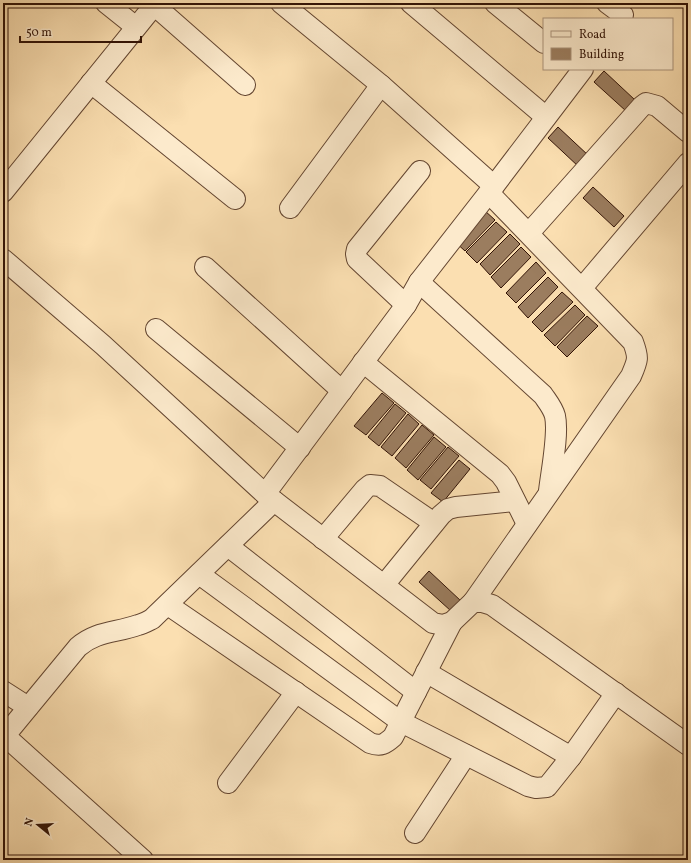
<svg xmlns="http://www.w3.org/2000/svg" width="691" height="863" font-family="Vollkorn,serif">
	<rect width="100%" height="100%" fill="#fbdfb1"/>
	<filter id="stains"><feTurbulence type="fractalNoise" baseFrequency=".005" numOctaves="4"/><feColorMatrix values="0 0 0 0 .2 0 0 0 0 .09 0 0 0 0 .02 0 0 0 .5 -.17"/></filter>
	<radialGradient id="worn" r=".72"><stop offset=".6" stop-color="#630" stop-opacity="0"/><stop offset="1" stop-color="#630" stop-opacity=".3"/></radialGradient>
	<g fill="#9b7d5f" stroke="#321306">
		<polygon points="604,71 635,100 626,111 594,82"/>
		<polygon points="558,127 589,156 579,167 548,138"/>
		<polygon points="593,187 624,216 614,227 583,198"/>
		<polygon points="484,210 495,220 465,251 454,241"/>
		<polygon points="496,222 507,232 477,263 466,252"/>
		<polygon points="510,234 520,244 490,275 480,264"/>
		<polygon points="521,247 531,257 501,288 491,277"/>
		<polygon points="536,262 546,273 516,303 506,293"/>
		<polygon points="548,277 558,287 528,318 518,307"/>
		<polygon points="562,292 573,302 542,332 532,322"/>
		<polygon points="575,305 585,315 555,346 544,335"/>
		<polygon points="587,316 598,326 567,357 557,347"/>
		<polygon points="382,393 394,403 366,435 354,426"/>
		<polygon points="395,404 406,413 379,446 368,437"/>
		<polygon points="408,414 419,424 392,456 381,447"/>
		<polygon points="422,425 434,435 406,468 395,458"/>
		<polygon points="434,437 446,447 418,480 407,470"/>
		<polygon points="448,447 459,456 431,489 420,480"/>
		<polygon points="459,460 470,469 443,502 431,493"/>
		<polygon points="429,571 461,601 451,611 419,582"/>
	</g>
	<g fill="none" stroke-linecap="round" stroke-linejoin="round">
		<g stroke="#644631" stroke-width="22">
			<g id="minor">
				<polyline points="106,3 136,27"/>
				<polyline points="281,3 381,85 494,186 419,282 406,305 265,494 433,623 443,625 452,622 473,602 482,602 492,605 688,745"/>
				<polyline points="411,3 546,117"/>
				<polyline points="495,3 544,43"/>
				<polyline points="607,3 623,15"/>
				<polyline points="154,5 245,85"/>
				<polyline points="91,83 235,199"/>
				<polyline points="494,186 583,69"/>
				<polyline points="3,192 156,3"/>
				<polyline points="290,208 381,85"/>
				<polyline points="529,233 642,106 646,103 657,106 688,132"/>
				<polyline points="3,259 103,345 265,494"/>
				<polyline points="205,267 342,391"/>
				<path d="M419,282L543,395C547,401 553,408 555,416C559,434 551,472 549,491"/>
				<polyline points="582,288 688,163"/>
				<polyline points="406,305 357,259 356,254 357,249 420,171"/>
				<polyline points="156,329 300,448"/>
				<polyline points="363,362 500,474 506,482 527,524"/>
				<polyline points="323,539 365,489 370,485 380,486 434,523"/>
				<polyline points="228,546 416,692"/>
				<polyline points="199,574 401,722 528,786 536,788 547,787 571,757 616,693"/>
				<polyline points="384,585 441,515 448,509 456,507 515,501"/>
				<path d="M473,602L631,376C638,360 639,358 633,342L489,193"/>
				<path d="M168,605L370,743C381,747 385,744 393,737L452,622"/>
				<polyline points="426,672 571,757"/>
				<polyline points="3,691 28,707"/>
				<polyline points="5,736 143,860"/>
				<path d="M3,738L78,647C96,631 116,633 138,625C143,624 148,621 152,619L274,501"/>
				<polyline points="228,783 296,692"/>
				<polyline points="415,833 466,755"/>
			</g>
		</g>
		<use href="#minor" stroke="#fceacc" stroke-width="20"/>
	</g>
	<rect width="691" height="863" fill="none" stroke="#fbdfb1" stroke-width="16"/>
	<rect x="4" y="4" width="683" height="855" fill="none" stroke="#321306" stroke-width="2"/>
	<rect x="8" y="8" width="675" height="847" fill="none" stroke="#321306"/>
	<rect x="543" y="18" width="130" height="52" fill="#fceacc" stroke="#ab947d"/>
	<rect x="551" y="31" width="20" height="6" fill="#fceacc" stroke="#ab947d"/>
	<text x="579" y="38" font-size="12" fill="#321306">Road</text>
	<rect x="551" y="48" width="20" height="12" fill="#9b7d5f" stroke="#ab947d"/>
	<text x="579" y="58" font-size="12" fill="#321306">Building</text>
	<g transform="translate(38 825) rotate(288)" stroke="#fceacc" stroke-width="3" paint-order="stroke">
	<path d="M0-3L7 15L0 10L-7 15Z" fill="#321306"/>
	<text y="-6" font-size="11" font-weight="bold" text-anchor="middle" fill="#321306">N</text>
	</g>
	<path d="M20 36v6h121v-6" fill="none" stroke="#321306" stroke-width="2"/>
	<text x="26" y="36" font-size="12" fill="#321306" stroke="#fceacc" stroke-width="3" paint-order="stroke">50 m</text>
	<rect width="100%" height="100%" filter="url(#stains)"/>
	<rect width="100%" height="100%" fill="url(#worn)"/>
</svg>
